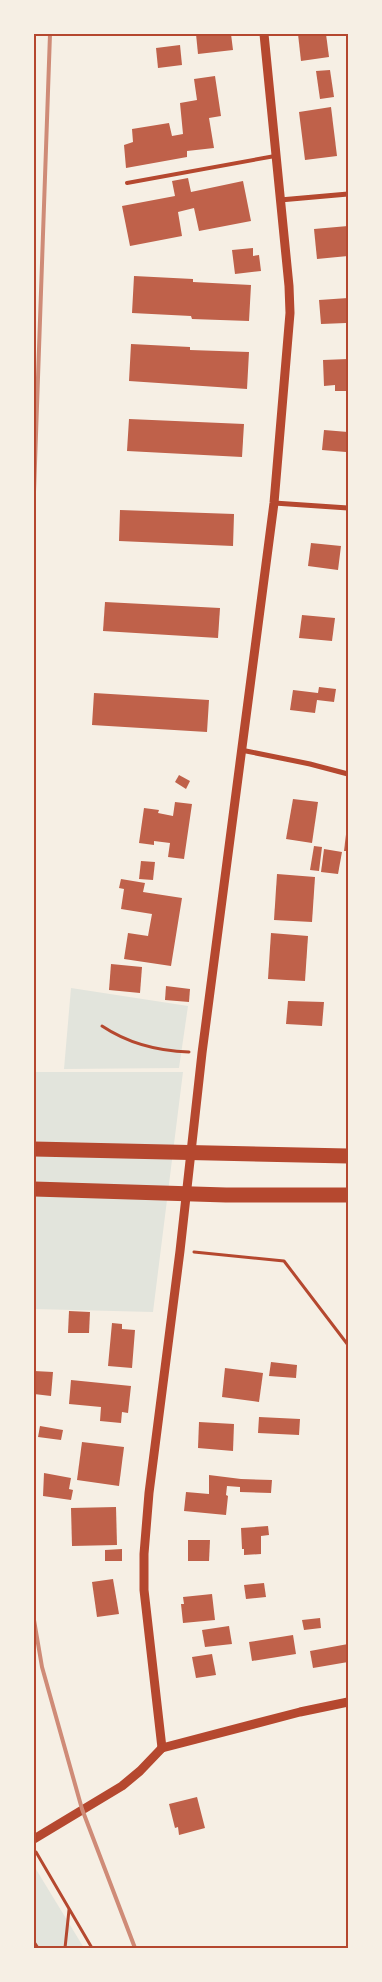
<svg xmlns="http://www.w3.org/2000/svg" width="382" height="1982" font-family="'Times New Roman',serif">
	<rect width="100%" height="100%" fill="#f6efe4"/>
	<g fill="#e2e4dc">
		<polygon points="71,988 188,1006 179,1068 64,1069"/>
		<polygon points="34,1072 183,1072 153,1312 34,1309"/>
		<polygon points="34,1866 84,1948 34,1948"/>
	</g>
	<g fill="#bf614a">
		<polygon points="196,34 231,34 233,50 198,54"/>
		<polygon points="298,34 326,34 329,57 301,61"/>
		<polygon points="180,45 182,65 158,68 156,48"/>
		<polygon points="330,70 334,97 320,99 316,71"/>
		<polygon points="215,76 221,116 209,118 214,148 187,151 187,157 126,168 124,145 133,142 132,129 169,123 172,136 183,134 180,103 197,100 194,79"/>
		<polygon points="331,107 337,156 305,160 299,112"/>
		<polygon points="188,178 191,192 243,181 251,221 199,231 194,208 178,212 182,236 130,246 122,206 175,196 172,181"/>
		<polygon points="348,226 348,256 317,259 314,229"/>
		<polygon points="253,248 253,256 259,255 261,271 235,274 232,250"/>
		<polygon points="134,276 193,279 193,282 251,285 249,321 192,319 191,316 132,313"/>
		<polygon points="348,298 348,328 347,328 346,323 321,324 319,300"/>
		<polygon points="131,344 190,347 190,350 249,352 247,389 129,381"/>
		<polygon points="348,359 348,391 335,391 335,385 324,386 323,360"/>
		<polygon points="129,419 244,424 242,457 127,451"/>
		<polygon points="324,430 348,432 348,456 346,456 346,452 322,450"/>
		<polygon points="120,510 234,514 233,546 119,541"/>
		<polygon points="311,543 341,546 338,570 308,566"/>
		<polygon points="105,602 220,608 218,638 103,631"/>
		<polygon points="302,615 335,618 332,641 299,638"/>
		<polygon points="319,687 336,689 334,702 317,700 315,713 290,710 293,690 318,693"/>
		<polygon points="94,693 209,700 207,732 92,725"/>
		<polygon points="179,775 190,781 186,789 175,782"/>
		<polygon points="293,799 318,802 312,843 286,839"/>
		<polygon points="175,802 192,804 184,859 168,857 170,843 154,841 154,845 139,843 144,808 159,810 158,813 173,816"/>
		<polygon points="347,826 348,826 348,851 344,851"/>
		<polygon points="314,846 322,847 319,871 310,870"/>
		<polygon points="324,849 342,852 338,874 321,872"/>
		<polygon points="141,861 155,862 153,880 139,879"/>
		<polygon points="277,874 315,877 312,922 274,920"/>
		<polygon points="121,879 145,883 143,892 182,898 171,966 124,959 128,933 148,936 152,914 121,909 124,889 119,888"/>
		<polygon points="271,933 308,936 305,981 268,979"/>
		<polygon points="111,964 142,967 140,993 109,990"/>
		<polygon points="166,986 190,989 189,1002 165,1000"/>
		<polygon points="288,1001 324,1002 322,1026 286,1024"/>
		<polygon points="69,1311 90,1312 89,1333 68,1333"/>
		<polygon points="112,1323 122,1324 122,1329 135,1330 132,1368 108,1366"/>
		<polygon points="271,1362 297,1365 296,1378 269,1376"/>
		<polygon points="225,1368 263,1373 259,1402 222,1397"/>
		<polygon points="34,1371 53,1372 51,1396 34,1394"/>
		<polygon points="71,1380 131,1386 128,1413 122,1412 121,1423 100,1421 101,1407 69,1404"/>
		<polygon points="259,1417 300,1419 299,1435 258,1433"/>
		<polygon points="199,1422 234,1424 233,1451 198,1448"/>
		<polygon points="40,1426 63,1430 61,1440 38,1437"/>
		<polygon points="82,1442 124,1447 119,1486 77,1480"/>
		<polygon points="44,1473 71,1478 69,1489 73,1490 71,1500 43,1496"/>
		<polygon points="209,1475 241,1479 272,1480 271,1493 240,1492 240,1487 227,1486 226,1495 228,1496 226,1515 184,1511 186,1492 209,1494"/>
		<polygon points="116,1507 117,1545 72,1546 71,1508"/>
		<polygon points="268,1526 269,1535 261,1536 261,1554 244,1555 244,1549 242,1549 241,1528"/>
		<polygon points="188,1540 210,1540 209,1561 188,1561"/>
		<polygon points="122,1549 122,1561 105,1561 105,1550"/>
		<polygon points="113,1579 119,1614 97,1617 92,1582"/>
		<polygon points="264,1583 266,1597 246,1599 244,1585"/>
		<polygon points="212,1594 215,1620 183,1623 181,1604 184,1604 183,1597"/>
		<polygon points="320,1618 321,1628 304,1630 302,1620"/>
		<polygon points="229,1626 232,1644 205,1647 202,1630"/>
		<polygon points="293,1635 296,1654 252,1661 249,1642"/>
		<polygon points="348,1644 348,1662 313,1668 310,1651"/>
		<polygon points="212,1654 216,1675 196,1678 192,1657"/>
		<polygon points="197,1797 205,1828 179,1835 178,1827 175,1828 169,1804"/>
	</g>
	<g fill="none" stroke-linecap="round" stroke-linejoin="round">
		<g stroke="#b5482f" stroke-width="3">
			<path d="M102,1026C129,1044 157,1051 189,1052"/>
			<polyline points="194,1252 284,1261 348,1345"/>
			<polyline points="36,1852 92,1948"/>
			<polyline points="34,1942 38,1948"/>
			<polyline points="65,1948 69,1910"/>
		</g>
		<polyline stroke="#b5482f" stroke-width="4" points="127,183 275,156"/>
		<g stroke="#b5482f" stroke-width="5">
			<polyline points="280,200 348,194"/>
			<polyline points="274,503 348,508"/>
			<polyline points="241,750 310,764 348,774"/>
		</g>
		<g stroke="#b5482f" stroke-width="9">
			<polyline points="162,1748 144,1590 144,1554 149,1493 180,1251 202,1053 274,503 290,313 289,286 264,34"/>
			<polyline points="162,1748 300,1712 348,1702"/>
			<polyline points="34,1839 122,1786 140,1771 162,1748"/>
		</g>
		<g stroke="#b5482f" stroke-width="15">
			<polyline points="34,1149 348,1156"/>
			<polyline points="34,1189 226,1195 348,1195"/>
		</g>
		<g stroke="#cf8b77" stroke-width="4">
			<polyline points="34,492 50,34"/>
			<polyline points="34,1620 42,1667 82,1809 135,1948"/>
		</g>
	</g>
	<rect width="382" height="1982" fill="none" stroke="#f6efe4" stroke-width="70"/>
	<rect x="35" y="35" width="312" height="1912" fill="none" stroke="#b5482f" stroke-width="2"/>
</svg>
